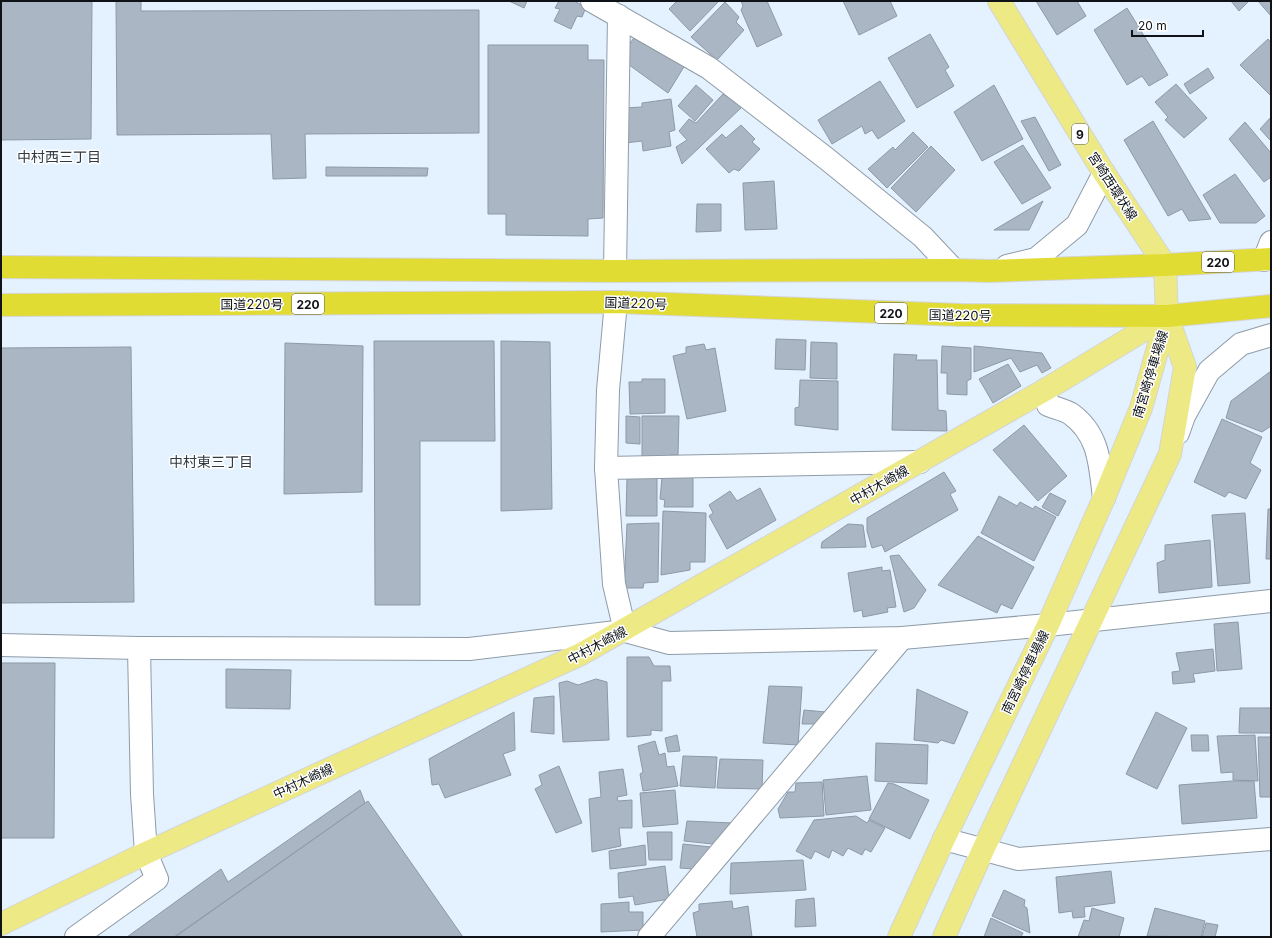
<svg xmlns="http://www.w3.org/2000/svg" width="1272" height="938" font-family="Inter,'Noto Sans JP',sans-serif">
	<rect width="100%" height="100%" fill="#e4f1fe"/>
	<g fill="#aab6c3" stroke="#8d99a5">
		<polygon points="1,1 92,1 91,139 1,140"/>
		<polygon points="116,1 141,1 141,11 479,10 479,133 305,134 306,178 273,179 271,134 117,135"/>
		<polygon points="509,1 527,1 524,8"/>
		<polygon points="559,1 574,1 586,7 582,17 577,16 571,29 554,21 560,9 555,8"/>
		<polygon points="677,1 676,1 719,1 690,31 669,9"/>
		<polygon points="741,1 767,1 782,35 757,47 741,10 743,6"/>
		<polygon points="843,1 890,1 897,16 859,35"/>
		<polygon points="1036,1 1077,1 1086,16 1057,35"/>
		<polygon points="1231,1 1249,1 1239,11"/>
		<polygon points="1258,1 1271,1 1271,16"/>
		<polygon points="725,2 739,17 736,22 744,30 717,60 691,37"/>
		<polygon points="1127,8 1168,75 1149,86 1142,76 1127,85 1094,30"/>
		<polygon points="930,34 949,67 945,70 954,86 917,108 888,58"/>
		<polygon points="636,35 685,65 668,93 625,62 623,53"/>
		<polygon points="1268,39 1271,43 1271,96 1240,65"/>
		<polygon points="488,45 588,45 588,60 604,60 603,218 588,219 588,236 506,235 506,214 488,214"/>
		<polygon points="1208,68 1214,78 1190,94 1184,84"/>
		<polygon points="880,81 905,121 878,139 872,130 865,134 862,126 832,144 818,120"/>
		<polygon points="1176,84 1207,118 1184,138 1165,120 1168,117 1155,102"/>
		<polygon points="696,85 713,100 695,121 678,106"/>
		<polygon points="994,85 1023,139 982,161 954,112"/>
		<polygon points="723,94 742,107 682,164 676,147 687,140 679,131 689,119 696,123"/>
		<polygon points="671,99 675,130 669,132 671,146 643,151 642,141 625,143 623,108 642,107 642,103"/>
		<polygon points="1035,117 1061,165 1049,171 1021,121"/>
		<polygon points="1271,117 1271,140 1270,140 1260,129"/>
		<polygon points="1153,121 1211,219 1189,221 1182,209 1168,216 1124,140"/>
		<polygon points="1245,122 1271,153 1271,177 1264,182 1229,139"/>
		<polygon points="741,125 755,139 752,142 760,149 739,171 734,169 729,173 706,149 722,134 726,138"/>
		<polygon points="913,132 928,147 887,188 868,169 893,147 895,150"/>
		<polygon points="1023,145 1051,188 1022,204 994,162"/>
		<polygon points="931,146 955,170 916,212 891,188"/>
		<polygon points="326,167 428,168 427,176 326,176"/>
		<polygon points="1235,174 1265,216 1256,223 1220,223 1203,195"/>
		<polygon points="774,181 777,229 745,230 743,183"/>
		<polygon points="1043,201 1029,230 994,230"/>
		<polygon points="697,204 721,204 721,231 696,232"/>
		<polygon points="776,339 806,340 805,370 775,369"/>
		<polygon points="374,341 494,341 495,441 420,441 420,605 375,605"/>
		<polygon points="501,341 550,342 552,509 501,511"/>
		<polygon points="811,342 837,343 837,379 810,378"/>
		<polygon points="285,343 363,346 362,492 284,494"/>
		<polygon points="704,344 706,350 715,348 726,411 687,419 673,356 686,353 686,347"/>
		<polygon points="942,346 971,348 971,379 967,381 967,395 947,394 947,373 941,373"/>
		<polygon points="974,346 1042,353 1051,368 1042,373 1037,365 1020,372 1011,358 974,372"/>
		<polygon points="131,347 134,602 1,603 1,348"/>
		<polygon points="894,354 917,355 916,360 937,360 938,410 946,411 947,431 892,430"/>
		<polygon points="1008,364 1021,386 993,403 979,379"/>
		<polygon points="1271,371 1271,426 1262,432 1226,418 1231,401"/>
		<polygon points="642,379 665,379 665,413 630,414 629,382 642,382"/>
		<polygon points="800,380 838,381 838,430 795,425 795,408 799,407"/>
		<polygon points="626,416 640,417 640,444 626,443"/>
		<polygon points="642,416 679,416 678,455 670,455 670,459 642,459"/>
		<polygon points="1222,419 1262,437 1250,463 1261,470 1246,499 1229,492 1225,497 1194,482"/>
		<polygon points="1024,425 1067,476 1038,501 993,450"/>
		<polygon points="944,472 956,491 950,494 958,510 885,552 882,545 872,548 867,531 867,518"/>
		<polygon points="627,477 657,477 657,516 626,516"/>
		<polygon points="662,477 693,477 693,507 664,507 665,500 660,499"/>
		<polygon points="760,488 776,520 727,549 709,516 713,513 709,505 730,491 737,501"/>
		<polygon points="1050,493 1066,501 1058,516 1042,507"/>
		<polygon points="999,496 1017,506 1020,502 1033,509 1035,506 1056,517 1034,561 981,533"/>
		<polygon points="1268,509 1271,509 1271,559 1266,559"/>
		<polygon points="663,511 706,513 705,562 690,562 690,570 661,575"/>
		<polygon points="1245,513 1250,583 1218,586 1212,515"/>
		<polygon points="659,523 658,582 644,583 643,588 624,588 627,524"/>
		<polygon points="848,524 863,525 866,547 821,548 822,542"/>
		<polygon points="978,536 1034,567 1012,609 1001,604 997,613 938,585"/>
		<polygon points="1210,540 1212,587 1159,593 1157,563 1165,560 1165,545"/>
		<polygon points="899,555 926,590 914,608 904,612 890,556"/>
		<polygon points="882,567 882,571 890,570 896,607 887,608 888,612 863,617 862,610 854,612 848,573"/>
		<polygon points="1238,622 1242,669 1217,671 1214,624"/>
		<polygon points="1213,649 1215,671 1193,674 1195,682 1173,684 1172,672 1180,671 1176,653"/>
		<polygon points="627,657 649,657 654,666 670,666 671,681 662,681 662,731 651,730 651,735 627,737"/>
		<polygon points="1,663 55,663 54,838 1,838"/>
		<polygon points="226,669 291,670 290,709 226,708"/>
		<polygon points="596,679 607,682 609,740 563,742 559,683 567,681 578,685"/>
		<polygon points="769,686 802,687 798,745 763,743"/>
		<polygon points="917,689 968,712 954,744 941,740 938,743 914,740"/>
		<polygon points="554,696 554,734 531,732 534,698"/>
		<polygon points="1240,708 1271,708 1271,733 1239,733"/>
		<polygon points="804,710 826,712 815,724 802,724"/>
		<polygon points="514,712 515,750 503,754 511,775 445,798 439,784 432,785 429,759"/>
		<polygon points="1156,712 1187,728 1157,789 1126,774"/>
		<polygon points="677,735 680,751 668,752 665,738"/>
		<polygon points="1191,735 1208,735 1209,751 1192,751"/>
		<polygon points="1255,735 1258,781 1233,780 1233,772 1221,773 1217,736"/>
		<polygon points="1258,737 1271,737 1271,797 1260,797"/>
		<polygon points="655,741 659,755 665,753 667,767 674,766 678,786 643,791 640,774 643,772 638,746"/>
		<polygon points="876,743 928,745 927,784 875,781"/>
		<polygon points="683,756 717,757 715,788 680,786"/>
		<polygon points="720,759 763,760 762,789 717,788"/>
		<polygon points="559,766 582,823 556,833 535,789 542,785 539,775"/>
		<polygon points="623,769 627,795 617,797 618,801 632,800 632,828 619,828 621,846 592,852 589,799 601,797 599,772"/>
		<polygon points="867,776 871,810 826,815 823,780"/>
		<polygon points="1232,781 1254,781 1257,818 1182,824 1179,785"/>
		<polygon points="822,782 824,816 780,818 778,809 788,792 795,792 796,783"/>
		<polygon points="888,783 894,784 929,800 910,839 869,819"/>
		<polygon points="360,790 365,803 174,937 127,937 221,869 228,882"/>
		<polygon points="675,790 678,824 643,827 640,793"/>
		<polygon points="368,801 463,937 175,937"/>
		<polygon points="856,816 867,823 869,820 885,828 871,852 865,849 862,855 848,848 843,856 832,850 829,858 815,851 811,859 796,851 814,820"/>
		<polygon points="687,821 733,823 713,844 684,841"/>
		<polygon points="647,832 672,832 672,860 649,860"/>
		<polygon points="683,844 711,847 694,869 680,868"/>
		<polygon points="645,845 646,865 610,869 609,851"/>
		<polygon points="803,860 806,890 730,894 731,863"/>
		<polygon points="665,866 669,899 635,905 633,896 619,898 618,873"/>
		<polygon points="1111,871 1115,903 1084,907 1085,917 1073,918 1072,911 1059,913 1056,877"/>
		<polygon points="1004,890 1025,900 1024,906 1027,908 1030,933 992,916"/>
		<polygon points="814,898 816,926 795,927 796,900"/>
		<polygon points="732,901 733,909 748,906 752,937 696,937 697,937 693,913 699,911 699,904"/>
		<polygon points="629,902 629,912 643,912 643,930 601,932 601,904"/>
		<polygon points="1092,908 1124,918 1119,937 1078,937 1084,920 1089,921"/>
		<polygon points="1155,908 1205,921 1201,937 1147,936"/>
		<polygon points="991,918 1023,933 1021,937 984,937"/>
		<polygon points="1206,923 1218,925 1215,937 1202,937"/>
	</g>
	<g fill="none" stroke-linecap="round" stroke-linejoin="round">
		<g stroke="#8f9ca7" stroke-width="24">
			<g id="minor">
				<polyline points="592,1 709,68 827,159 923,237 954,270"/>
				<polyline points="1264,260 1271,242"/>
				<polyline points="1007,266 1036,259 1077,225 1104,173"/>
				<polyline points="615,271 619,16"/>
				<polyline points="616,302 608,390 606,468 614,584 625,631"/>
				<path d="M1045,390L1048,405C1055,408 1065,410 1071,414C1100,435 1100,466 1104,498"/>
				<polyline points="1178,433 1184,416 1209,371 1241,344 1271,335"/>
				<polyline points="606,468 920,462"/>
				<polyline points="1,645 139,648 469,649 625,631 669,643 902,638 1048,625 1271,601"/>
				<polyline points="944,839 1018,859 1271,839"/>
				<polyline points="76,937 157,879 146,853 142,794 139,648"/>
				<polyline points="649,937 902,638"/>
			</g>
		</g>
		<g stroke="#d4d5d5" stroke-width="24">
			<g id="major">
				<polyline points="1,924 146,853 581,654 1045,390 1167,316"/>
				<polyline points="899,937 944,839 1048,625 1104,498 1141,408 1167,316"/>
				<polyline points="944,937 983,850 1170,454 1185,367 1167,316 1165,265 1104,173 999,1"/>
			</g>
		</g>
		<g stroke="#d4d5d5" stroke-width="24">
			<g id="highway">
				<polyline points="1,267 615,271 954,270 989,271 1165,265 1271,259"/>
				<polyline points="1,305 616,302 961,315 1167,316 1271,306"/>
			</g>
		</g>
		<use href="#minor" stroke="#fff" stroke-width="22"/>
		<use href="#major" stroke="#edea85" stroke-width="22"/>
		<use href="#highway" stroke="#e1dc33" stroke-width="22"/>
	</g>
	<g text-anchor="middle" dominant-baseline="central" stroke-width="3" stroke-linejoin="round" paint-order="stroke">
		<g fill="#fff" stroke="#575a5d" stroke-width="1">
			<rect x="1072" y="124" width="16" height="20" rx="3"/>
			<rect x="1202" y="252" width="32" height="20" rx="3"/>
			<rect x="292" y="294" width="32" height="20" rx="3"/>
			<rect x="875" y="303" width="32" height="20" rx="3"/>
		</g>
		<g font-size="12" font-weight="bold" fill="#0f1318">
			<text x="1080" y="134">9</text>
			<text x="1218" y="262">220</text>
			<text x="308" y="304">220</text>
			<text x="891" y="313">220</text>
		</g>
		<g font-size="13" fill="#0f1318" stroke="#fff">
			<text transform="translate(1113 186) rotate(57)">宮崎西環状線</text>
			<text transform="translate(636 303) rotate(2)">国道220号</text>
			<text x="252" y="304">国道220号</text>
			<text transform="translate(960 315) rotate(1)">国道220号</text>
			<text transform="translate(1150 374) rotate(-73)">南宮崎停車場線</text>
			<text transform="translate(879 485) rotate(-30)">中村木崎線</text>
			<text transform="translate(597 645) rotate(-28)">中村木崎線</text>
			<text transform="translate(1025 672) rotate(-64)">南宮崎停車場線</text>
			<text transform="translate(303 781) rotate(-25)">中村木崎線</text>
		</g>
		<g font-size="14" fill="#2f3a44" stroke="#fff">
			<text x="59" y="156">中村西三丁目</text>
			<text x="211" y="461">中村東三丁目</text>
		</g>
	</g>
	<rect width="1272" height="938" fill="none" stroke="#0f1318" stroke-width="4"/>
	<path d="M1132 30v6h71v-6" fill="none" stroke="#0f1318" stroke-width="2"/>
	<text x="1138" y="30" font-size="12" fill="#0f1318" stroke="#ffffff" stroke-width="3" paint-order="stroke">20 m</text>
</svg>
